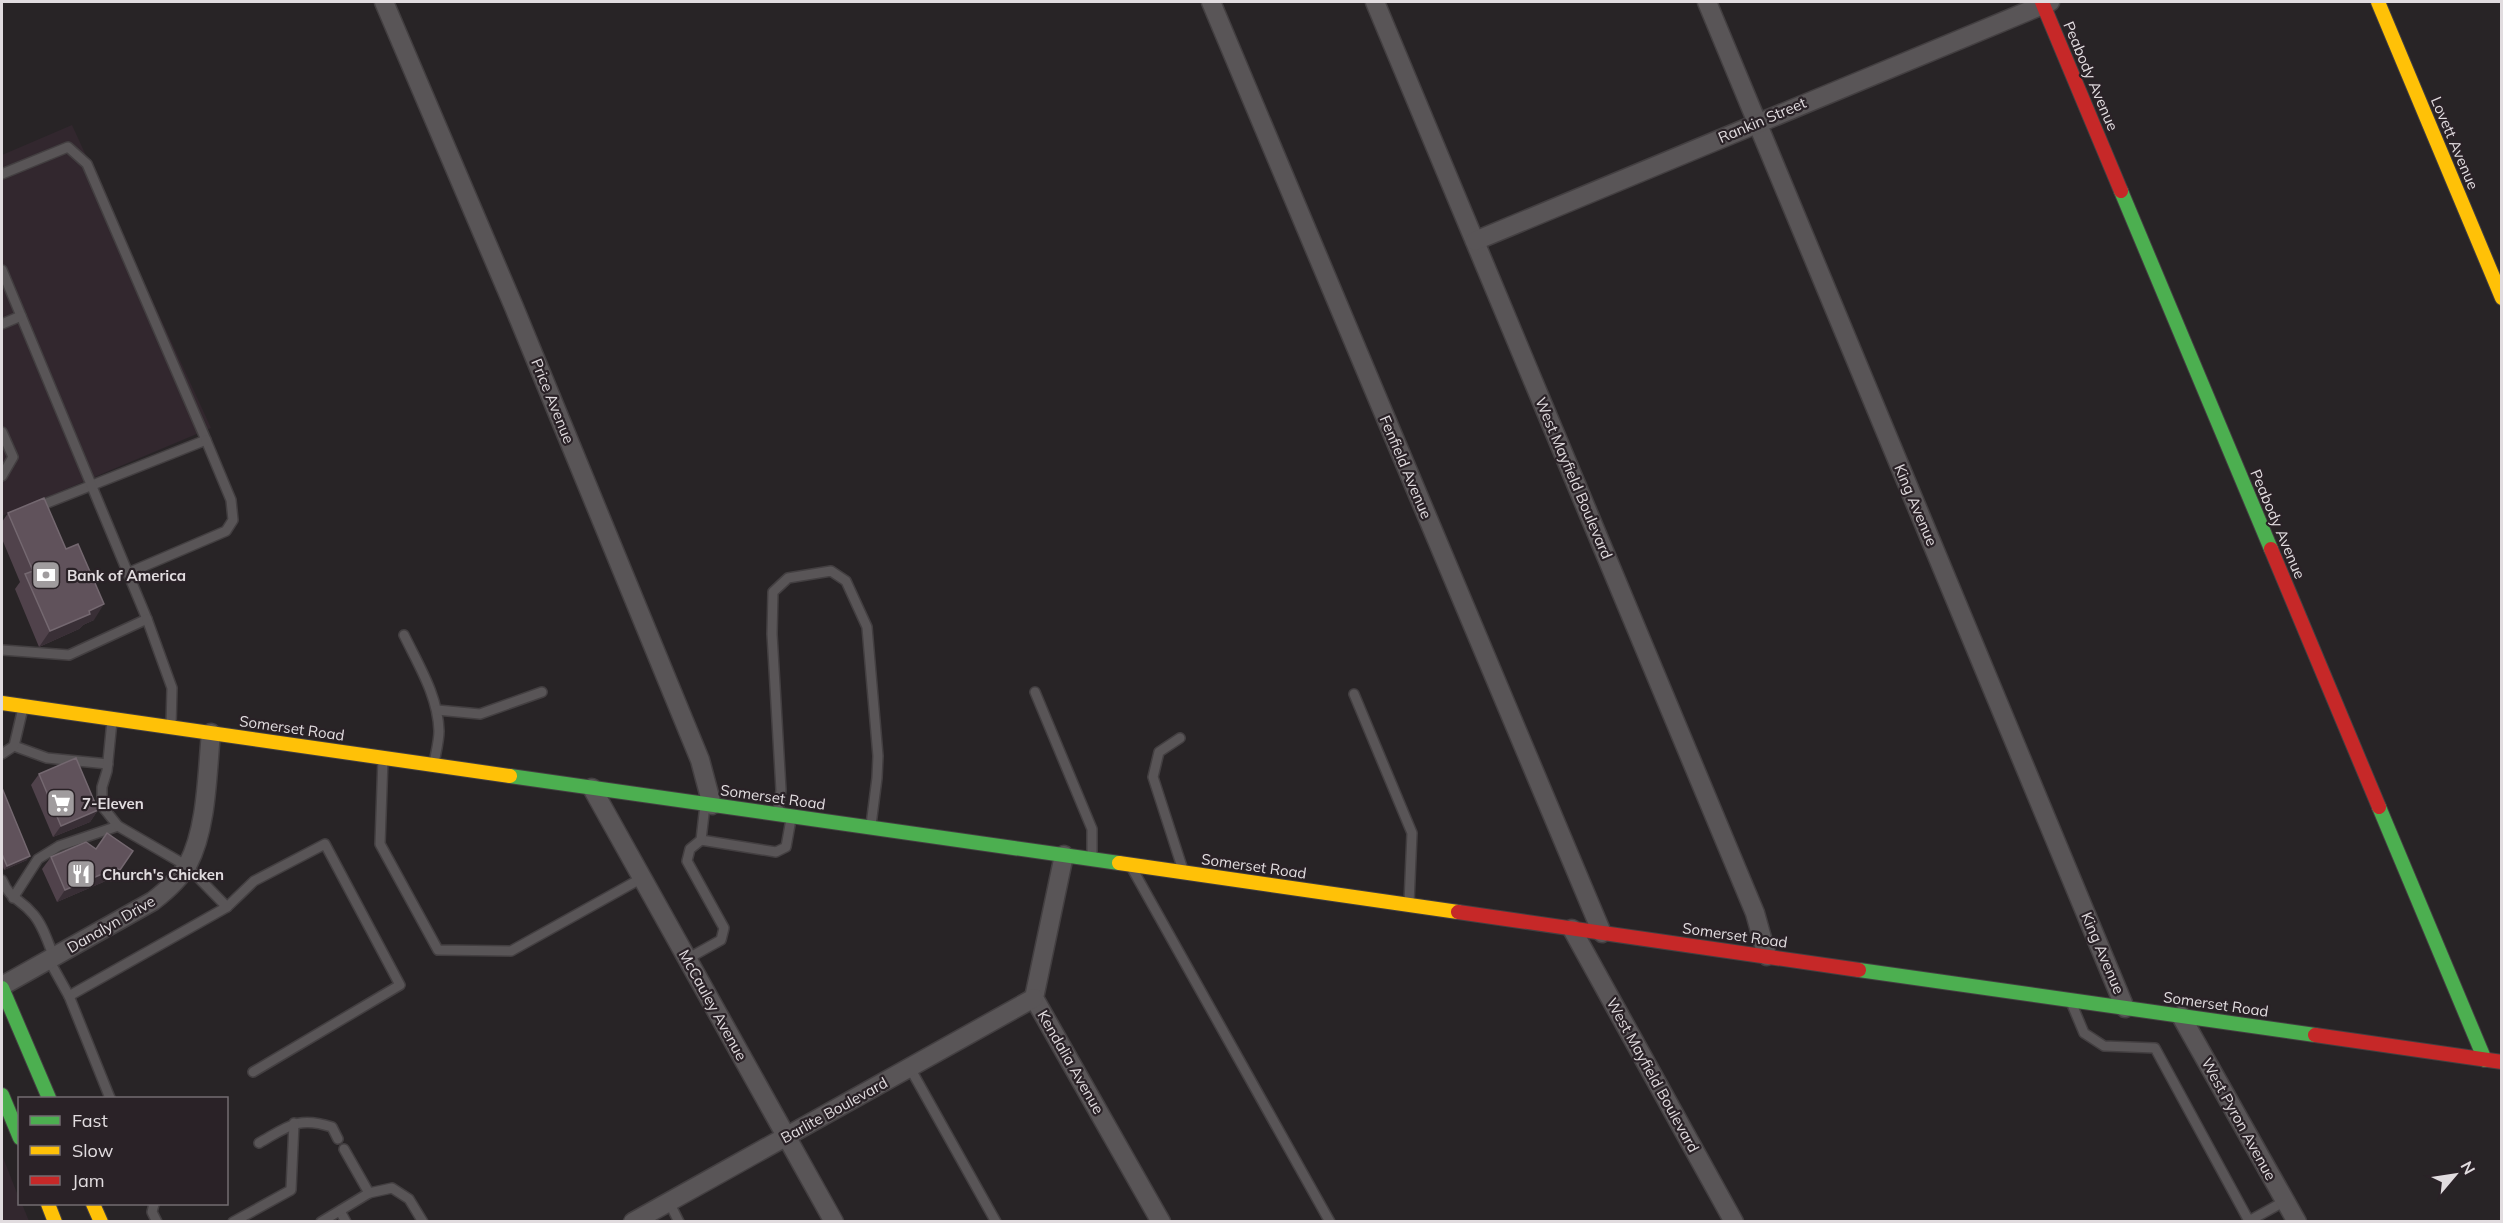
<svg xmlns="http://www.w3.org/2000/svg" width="2503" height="1223" font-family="Mulish,sans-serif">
	<rect width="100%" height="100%" fill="#282426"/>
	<g fill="#32272e">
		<polygon points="72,125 211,428 2,516 2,155"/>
		<polygon points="2,1155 19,1198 20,1204 22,1204 29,1221 2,1221"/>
	</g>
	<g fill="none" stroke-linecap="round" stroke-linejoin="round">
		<g stroke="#433f41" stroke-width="12">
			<g id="lane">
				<polyline points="2,174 68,147 87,164 206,440 37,507"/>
				<polyline points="2,270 147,619 69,655 2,650"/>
				<polyline points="2,324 21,316"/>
				<polyline points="2,432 13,457 2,476"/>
				<polyline points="128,573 226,531 233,520 231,500 206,440"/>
				<polyline points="147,619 172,688 171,726"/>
				<path d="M404,635C419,666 438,696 439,731C439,741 436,752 434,763"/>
				<polyline points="1035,692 1092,829 1092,858"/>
				<polyline points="1354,694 1412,833 1409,903"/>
				<polyline points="437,710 480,714 542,692"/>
				<polyline points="1180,738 1159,752 1153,777 1183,870"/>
				<polyline points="14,746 47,758 108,764"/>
				<polyline points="2,754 14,746 23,708"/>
				<polyline points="383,758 380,844 438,950 511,951 642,878"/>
				<polyline points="778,813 781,790 772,634 773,592 788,578 831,571 846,581 867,627 878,756 877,778 871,825"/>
				<polyline points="701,840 776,852 786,847 791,819"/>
				<polyline points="1133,870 1330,1222"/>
				<path d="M2,880C11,901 20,898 33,914C43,925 48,943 54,957"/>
				<polyline points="13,898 38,859 59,846 118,826"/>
				<polyline points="227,907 254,881 325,844 400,985 253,1072"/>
				<polyline points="687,959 721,940 724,928 687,861 690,849 701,840 705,805"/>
				<polyline points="49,960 69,996"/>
				<polyline points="2071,1002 2084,1033 2104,1046 2155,1048 2249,1221 2285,1201"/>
				<polyline points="910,1068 996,1222"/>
				<polyline points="110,1098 69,996 227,907 187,866 118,826 102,806 102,787 107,771 112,721"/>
				<path d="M259,1143C289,1126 298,1116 332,1127L338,1139"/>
				<polyline points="344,1149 369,1193"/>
				<polyline points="669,1202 679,1222"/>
				<polyline points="154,1204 152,1212 157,1222"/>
				<polyline points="340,1211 346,1222"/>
				<polyline points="233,1222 291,1190 294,1123"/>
				<polyline points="321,1222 369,1193 392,1188 409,1199 423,1222"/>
			</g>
		</g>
		<g stroke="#433f41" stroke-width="21">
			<g id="street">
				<polyline points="384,2 514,307 700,760 712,805"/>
				<polyline points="1211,2 1602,933"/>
				<polyline points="1375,2 1755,913 1767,956"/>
				<polyline points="1707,2 2125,1008"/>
				<polyline points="1475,241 2050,2"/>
				<polyline points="592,788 834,1222"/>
				<polyline points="1064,855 1034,998 1161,1222"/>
				<polyline points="1572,929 1734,1222"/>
				<path d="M2,986L153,901C166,891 180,879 188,864C207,828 207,774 211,733"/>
				<polyline points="2181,1016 2297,1222"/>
				<polyline points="633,1222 1034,998"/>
			</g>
		</g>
		<g stroke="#433f41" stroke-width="16">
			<g id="fast">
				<polyline points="2121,191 2271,549"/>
				<polyline points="510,776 1119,863"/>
				<polyline points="2379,807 2485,1060"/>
				<polyline points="1859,970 2315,1035"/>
				<polyline points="2,988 49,1098"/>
				<polyline points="2,1095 20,1138"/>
			</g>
		</g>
		<g stroke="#433f41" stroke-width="16">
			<g id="slow">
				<polyline points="2378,2 2502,298"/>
				<polyline points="2,703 510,776"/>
				<polyline points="1119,863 1458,912"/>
				<polyline points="48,1204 55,1222"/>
				<polyline points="93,1204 101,1222"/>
			</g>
		</g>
		<g stroke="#433f41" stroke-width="16">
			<g id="jam">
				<polyline points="2042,2 2121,191"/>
				<polyline points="2271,549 2379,807"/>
				<polyline points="1458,912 1859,970"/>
				<polyline points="2315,1035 2502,1062"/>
			</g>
		</g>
		<use href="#lane" stroke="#595557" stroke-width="9"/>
		<use href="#street" stroke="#595557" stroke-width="18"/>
		<use href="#fast" stroke="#4caf50" stroke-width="14"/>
		<use href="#slow" stroke="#ffc107" stroke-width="14"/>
		<use href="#jam" stroke="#c62828" stroke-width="14"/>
	</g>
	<g fill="#50424b">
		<polygon points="8,513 94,620 83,625 79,629 39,647 15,589 20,582 2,539 2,522"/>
		<polygon points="39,774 98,810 90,822 53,837 31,785"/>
		<polygon points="2,788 27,860 4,870 2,864"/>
		<polygon points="133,851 111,882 108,880 57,902 42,869 51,857"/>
	</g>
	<g fill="#392f36">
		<polygon points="104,604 94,620 83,625 79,629 39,647 50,631 89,611"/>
		<polygon points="98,810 90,822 53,837 61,826"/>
		<polygon points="30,856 27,860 4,870 7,866"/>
		<polygon points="116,868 108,880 57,902 65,890"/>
	</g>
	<g fill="#60525b" stroke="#746870" stroke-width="1.5">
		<polygon points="44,498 66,549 78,544 104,604 89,611 90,614 50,631 25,574 33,571 8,513"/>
		<polygon points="76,758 98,810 61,826 39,774"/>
		<polygon points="2,788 30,856 7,866 2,854"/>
		<polygon points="107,833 133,851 120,870 116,868 65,890 51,857 86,842 96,849"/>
	</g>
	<defs>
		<g id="bank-square" transform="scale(1.5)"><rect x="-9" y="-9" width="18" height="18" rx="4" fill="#a09c9e" stroke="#2a2227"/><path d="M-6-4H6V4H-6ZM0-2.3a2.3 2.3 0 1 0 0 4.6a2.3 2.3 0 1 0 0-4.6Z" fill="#fff"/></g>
		<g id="supermarket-square" transform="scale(1.5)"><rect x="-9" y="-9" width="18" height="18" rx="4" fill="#a09c9e" stroke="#2a2227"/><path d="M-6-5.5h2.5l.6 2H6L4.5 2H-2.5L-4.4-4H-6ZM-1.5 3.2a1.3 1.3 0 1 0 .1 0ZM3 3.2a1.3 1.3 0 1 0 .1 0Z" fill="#fff"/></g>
		<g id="restaurant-square" transform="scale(1.5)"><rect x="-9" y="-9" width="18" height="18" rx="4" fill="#a09c9e" stroke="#2a2227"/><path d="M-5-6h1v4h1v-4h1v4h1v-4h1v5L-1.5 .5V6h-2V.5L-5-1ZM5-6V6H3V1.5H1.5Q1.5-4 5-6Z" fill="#fff"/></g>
	</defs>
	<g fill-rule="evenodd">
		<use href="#bank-square" x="46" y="575"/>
		<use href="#supermarket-square" x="61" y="803"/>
		<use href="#restaurant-square" x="81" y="874"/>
	</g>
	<g text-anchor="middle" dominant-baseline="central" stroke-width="4.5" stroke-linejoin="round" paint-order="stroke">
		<g font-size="15" fill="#e1dcdf" stroke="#2a2227">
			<text transform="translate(2091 76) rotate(67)">Peabody Avenue</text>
			<text transform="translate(1762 120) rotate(-23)">Rankin Street</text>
			<text transform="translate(2455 143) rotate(67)">Lovett Avenue</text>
			<text transform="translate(553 401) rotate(68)">Price Avenue</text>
			<text transform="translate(1406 467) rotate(67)">Fenfield Avenue</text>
			<text transform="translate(1574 478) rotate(67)">West Mayfield Boulevard</text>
			<text transform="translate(1916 505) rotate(67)">King Avenue</text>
			<text transform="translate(2278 524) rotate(67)">Peabody Avenue</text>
			<text transform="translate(292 728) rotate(8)">Somerset Road</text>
			<text transform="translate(773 797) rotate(8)">Somerset Road</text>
			<text transform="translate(1254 866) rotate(8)">Somerset Road</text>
			<text transform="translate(111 924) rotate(-30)">Danalyn Drive</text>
			<text transform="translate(1735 935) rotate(8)">Somerset Road</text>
			<text transform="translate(2103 953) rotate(67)">King Avenue</text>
			<text transform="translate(2216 1004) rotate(8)">Somerset Road</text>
			<text transform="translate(713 1005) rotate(61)">McCauley Avenue</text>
			<text transform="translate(1071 1062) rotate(60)">Kendalia Avenue</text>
			<text transform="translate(1653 1075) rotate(61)">West Mayfield Boulevard</text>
			<text transform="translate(834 1110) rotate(-29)">Barlite Boulevard</text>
			<text transform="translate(2239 1119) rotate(61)">West Pyron Avenue</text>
		</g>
		<g font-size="15" font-weight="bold" fill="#e1dcdf" stroke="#2a2227" text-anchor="start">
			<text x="67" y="575">Bank of America</text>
			<text x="82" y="803">7-Eleven</text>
			<text x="102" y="874">Church's Chicken</text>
		</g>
	</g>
	<rect width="2503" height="1223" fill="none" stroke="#e1dcdf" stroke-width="6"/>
	<rect x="18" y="1097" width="210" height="108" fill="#2a2227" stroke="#736c71" stroke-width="1.5"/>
	<rect x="30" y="1116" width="30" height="9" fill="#4caf50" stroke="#736c71" stroke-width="1.5"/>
	<text x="72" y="1127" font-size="18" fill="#e1dcdf">Fast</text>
	<rect x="30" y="1146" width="30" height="9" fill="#ffc107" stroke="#736c71" stroke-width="1.5"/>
	<text x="72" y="1157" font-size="18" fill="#e1dcdf">Slow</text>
	<rect x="30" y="1176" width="30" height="9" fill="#c62828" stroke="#736c71" stroke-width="1.5"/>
	<text x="72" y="1187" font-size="18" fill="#e1dcdf">Jam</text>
	<g transform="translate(2455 1175) rotate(61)" stroke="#2a2227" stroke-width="4.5" paint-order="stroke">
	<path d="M0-4.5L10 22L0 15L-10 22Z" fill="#e1dcdf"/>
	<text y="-9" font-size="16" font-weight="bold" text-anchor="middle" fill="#e1dcdf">N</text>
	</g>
</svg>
